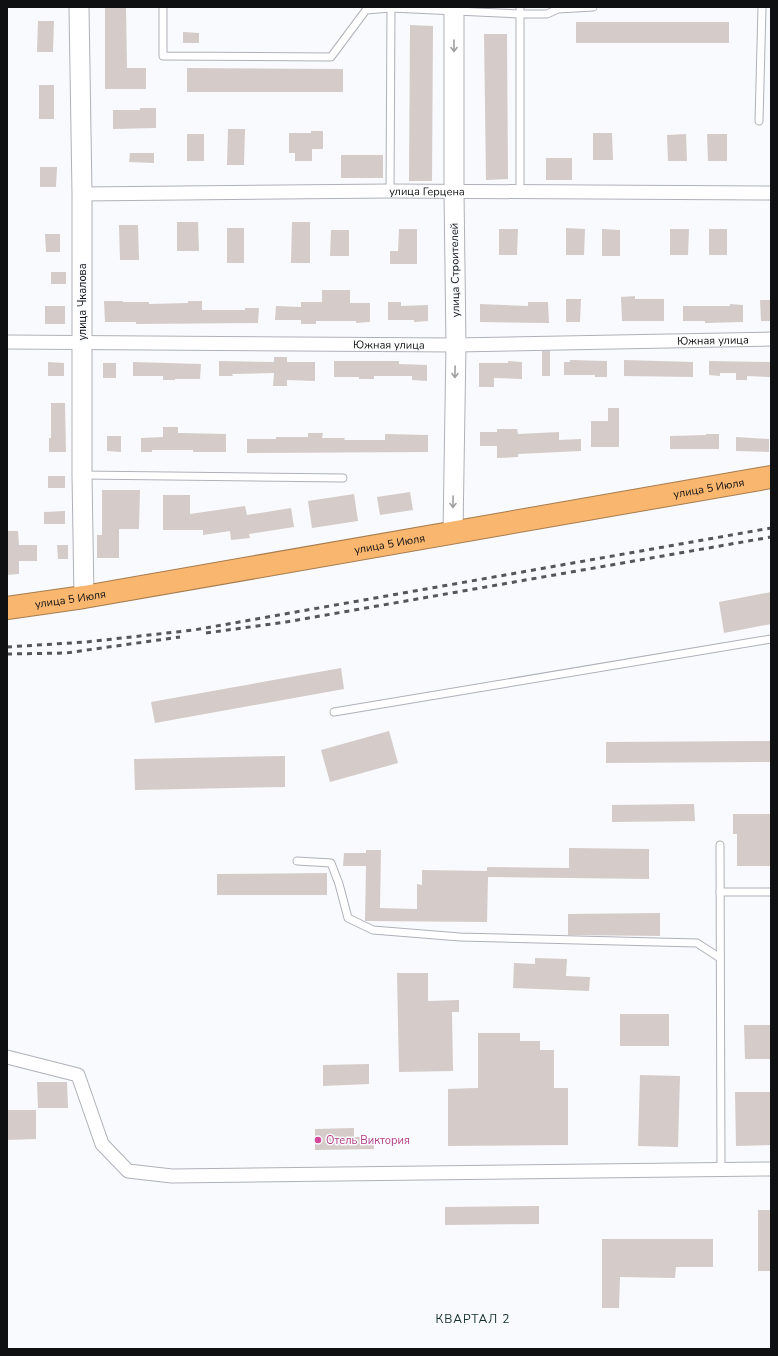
<svg xmlns="http://www.w3.org/2000/svg" width="778" height="1356" font-family="'Nunito Sans',sans-serif">
	<rect width="100%" height="100%" fill="#f9fafd"/>
	<g fill="#d5cbc9">
		<polygon points="105,7 126,7 127,68 146,68 146,89 105,89"/>
		<polygon points="38,21 54,21 53,52 37,52"/>
		<rect x="576" y="22" width="153" height="21"/>
		<polygon points="410,25 433,26 432,181 409,181"/>
		<polygon points="183,32 199,33 199,43 183,43"/>
		<polygon points="484,34 507,34 508,179 486,180"/>
		<polygon points="187,68 343,69 343,92 187,92"/>
		<rect x="39" y="85" width="15" height="34"/>
		<polygon points="140,108 156,108 156,128 113,129 113,110 140,110"/>
		<polygon points="228,129 245,129 244,165 227,165"/>
		<polygon points="311,131 323,131 323,149 312,149 312,161 295,161 295,153 289,153 289,133 311,133"/>
		<polygon points="593,133 612,133 613,160 593,160"/>
		<rect x="187" y="134" width="17" height="27"/>
		<polygon points="686,134 687,161 668,161 667,135"/>
		<polygon points="707,134 727,134 727,161 708,161"/>
		<polygon points="130,153 154,153 154,163 129,162"/>
		<rect x="341" y="155" width="42" height="23"/>
		<rect x="546" y="158" width="26" height="22"/>
		<polygon points="40,167 57,167 56,187 40,187"/>
		<polygon points="177,222 198,222 199,251 177,251"/>
		<polygon points="292,222 310,222 310,263 291,263"/>
		<polygon points="119,225 138,225 139,260 120,260"/>
		<rect x="227" y="228" width="17" height="35"/>
		<polygon points="566,228 585,229 584,255 566,255"/>
		<polygon points="399,229 417,229 417,264 390,264 390,251 398,251"/>
		<polygon points="499,229 518,229 517,255 499,255"/>
		<polygon points="602,229 620,230 620,256 602,256"/>
		<polygon points="670,229 689,229 688,255 670,255"/>
		<rect x="709" y="229" width="18" height="26"/>
		<polygon points="331,230 349,230 349,256 330,256"/>
		<polygon points="45,234 60,234 60,252 46,252"/>
		<rect x="51" y="272" width="15" height="12"/>
		<polygon points="322,290 350,290 350,303 370,303 370,322 356,323 356,321 316,321 316,324 301,324 301,320 275,320 276,306 301,307 301,302 322,302"/>
		<polygon points="635,296 635,299 664,299 664,321 622,321 621,297"/>
		<polygon points="566,299 581,299 580,322 566,322"/>
		<polygon points="760,300 771,300 771,321 761,321"/>
		<polygon points="104,301 123,301 123,302 149,302 149,304 188,303 188,301 202,301 202,310 245,310 245,308 259,308 258,323 136,324 136,322 105,322"/>
		<polygon points="388,302 401,302 401,306 428,305 428,321 414,322 414,320 388,320"/>
		<polygon points="528,302 548,302 549,323 480,322 480,304 528,306"/>
		<polygon points="730,304 743,305 743,322 705,323 705,321 683,321 683,306 730,306"/>
		<rect x="45" y="306" width="20" height="18"/>
		<rect x="542" y="351" width="8" height="25"/>
		<polygon points="274,357 287,357 287,362 315,362 315,381 287,380 287,386 273,386 274,373 232,374 233,376 219,376 219,361 274,362"/>
		<polygon points="570,360 607,361 607,377 595,377 595,375 564,375 564,362 570,362"/>
		<polygon points="624,360 693,362 693,377 624,376"/>
		<polygon points="334,361 399,361 399,364 427,365 427,381 412,380 412,376 374,376 374,379 359,379 359,377 334,377"/>
		<polygon points="508,361 522,362 522,379 494,378 494,387 479,387 479,363 508,363"/>
		<polygon points="709,361 771,362 771,377 747,376 747,380 736,380 736,373 720,373 720,376 709,375"/>
		<polygon points="48,362 64,363 64,376 48,376"/>
		<polygon points="133,362 201,364 200,379 175,379 175,380 163,380 163,376 133,376"/>
		<rect x="103" y="363" width="13" height="15"/>
		<polygon points="51,403 65,403 66,452 49,452 49,438 51,438"/>
		<polygon points="608,408 619,408 619,447 591,447 591,421 608,421"/>
		<polygon points="163,427 178,427 178,433 226,434 226,452 193,452 193,450 152,450 152,452 141,452 141,438 163,437"/>
		<polygon points="497,429 517,429 518,434 559,432 559,440 581,439 581,451 518,454 518,457 497,458 497,446 480,446 480,432 497,432"/>
		<polygon points="308,433 323,433 322,438 345,438 344,440 385,440 385,434 428,435 428,452 247,453 247,439 276,439 276,437 308,437"/>
		<polygon points="706,434 719,434 719,449 670,449 670,436 706,435"/>
		<polygon points="107,436 121,436 121,452 107,451"/>
		<polygon points="736,437 769,439 769,452 736,451"/>
		<rect x="48" y="476" width="17" height="12"/>
		<polygon points="102,490 140,490 139,529 119,529 119,558 97,558 97,535 102,535"/>
		<polygon points="410,492 413,510 380,515 377,497"/>
		<polygon points="354,494 358,521 312,528 308,501"/>
		<polygon points="163,495 190,495 190,514 245,506 247,515 291,508 294,527 249,534 250,538 231,540 230,531 203,535 203,530 163,530"/>
		<polygon points="65,511 65,524 44,524 44,512"/>
		<polygon points="7,531 18,531 19,545 37,545 37,561 19,561 19,574 7,575"/>
		<polygon points="57,545 68,545 68,559 58,559"/>
		<polygon points="771,592 771,624 724,633 719,602"/>
		<polygon points="341,668 344,689 155,723 151,702"/>
		<polygon points="389,731 398,763 330,782 321,750"/>
		<polygon points="771,741 771,762 606,763 606,742"/>
		<polygon points="285,756 285,787 135,790 134,759"/>
		<polygon points="694,804 695,821 612,822 612,805"/>
		<polygon points="733,814 771,814 771,866 737,866 737,834 733,834"/>
		<polygon points="569,848 649,849 649,879 488,877 487,922 366,921 365,921 366,866 343,866 344,853 366,853 366,850 381,850 380,908 417,909 417,884 422,885 422,870 487,871 487,867 569,868"/>
		<polygon points="327,873 327,895 217,895 217,874"/>
		<polygon points="660,913 660,936 568,935 568,914"/>
		<polygon points="535,958 567,959 566,976 590,977 589,991 513,988 514,963 535,964"/>
		<polygon points="397,973 428,973 428,1001 459,1000 459,1012 452,1012 453,1071 399,1072"/>
		<rect x="620" y="1014" width="49" height="32"/>
		<polygon points="744,1025 771,1025 771,1059 745,1059"/>
		<polygon points="478,1033 520,1033 520,1041 540,1041 540,1050 554,1050 554,1088 568,1088 568,1145 448,1146 448,1089 478,1088"/>
		<polygon points="369,1064 369,1084 323,1086 323,1065"/>
		<polygon points="640,1075 680,1076 678,1147 638,1146"/>
		<polygon points="37,1082 67,1082 68,1108 38,1108"/>
		<polygon points="735,1092 771,1092 771,1145 736,1146"/>
		<polygon points="7,1110 36,1110 36,1139 7,1140"/>
		<polygon points="354,1128 354,1137 374,1137 374,1149 315,1150 315,1129"/>
		<polygon points="539,1206 539,1224 445,1225 445,1207"/>
		<rect x="758" y="1210" width="13" height="61"/>
		<polygon points="602,1239 713,1239 713,1267 676,1267 675,1278 620,1277 619,1308 602,1308"/>
	</g>
	<g fill="none" stroke-linecap="round" stroke-linejoin="round">
		<g stroke="#afb1b9" stroke-width="9">
			<g id="lane">
				<polyline points="163,7 163,56 331,57 366,10 391,8 391,7"/>
				<polyline points="520,7 520,192"/>
				<polyline points="759,121 762,7"/>
				<polyline points="390,191 391,8 520,14 547,14 558,9 593,7"/>
				<polyline points="82,475 343,478"/>
				<polyline points="334,712 771,639"/>
				<polyline points="720,845 721,1168"/>
				<polyline points="297,861 331,863 339,884 348,918 373,930 460,937 697,943 720,958"/>
				<polyline points="720,892 771,892"/>
			</g>
		</g>
		<g stroke="#afb1b9" stroke-width="15">
			<g id="street">
				<path id="s1" d="M82,194L390,191L771,193"/>
				<path id="s2" d="M7,342L456,345L771,339"/>
				<polyline points="7,1057 78,1075 102,1144 128,1171 172,1176 771,1169"/>
			</g>
		</g>
		<g stroke="#afb1b9" stroke-width="21">
			<g id="secondary">
				<polyline points="79,7 82,194 82,475 84,597"/>
				<polyline points="453,532 456,345 454,192 454,7"/>
			</g>
		</g>
		<g stroke="#a67c4e" stroke-width="24">
			<g id="highway">
				<path id="s3" d="M7,608L84,597L771,477"/>
			</g>
		</g>
		<use href="#lane" stroke="#fff" stroke-width="7"/>
		<use href="#street" stroke="#fff" stroke-width="13"/>
		<use href="#secondary" stroke="#fff" stroke-width="19"/>
		<use href="#highway" stroke="#f8b66f" stroke-width="22"/>
		<g stroke="#555659" stroke-width="3" stroke-dasharray="5 5" stroke-linecap="butt">
			<polyline points="206,633 286,622 771,537"/>
			<polyline points="7,647 86,642 194,630 771,528"/>
			<polyline points="7,654 66,653 180,637"/>
		</g>
	</g>
	<defs><path id="oneway-shaft" d="M-6 0H5M1.5-3L5.5 0L1.5 3" fill="none" stroke-width="1.6" stroke-linecap="round" stroke-linejoin="round"/></defs>
	<g stroke="#9f9fa0">
		<use href="#oneway-shaft" transform="translate(454 46) rotate(90)"/>
		<use href="#oneway-shaft" transform="translate(455 372) rotate(91)"/>
		<use href="#oneway-shaft" transform="translate(453 502) rotate(91)"/>
	</g>
	<circle fill="#d1479c" stroke="#f9fafd" stroke-width="1.5" cx="318" cy="1140" r="4"/>
	<g text-anchor="middle" dominant-baseline="central" stroke-width="3" stroke-linejoin="round" paint-order="stroke">
		<g font-size="11" fill="#0f1012" stroke="#f9fafd">
			<text stroke="none"><textPath href="#s1" startOffset="345">улица Герцена</textPath></text>
			<text transform="translate(455 270) rotate(-91)">улица Строителей</text>
			<text transform="translate(82 302) rotate(-90)">улица Чкалова</text>
			<text stroke="none"><textPath href="#s2" startOffset="706">Южная улица</textPath></text>
			<text stroke="none"><textPath href="#s2" startOffset="382">Южная улица</textPath></text>
			<text stroke="none"><textPath href="#s3" startOffset="712">улица 5 Июля</textPath></text>
			<text stroke="none"><textPath href="#s3" startOffset="388">улица 5 Июля</textPath></text>
			<text stroke="none"><textPath href="#s3" startOffset="64">улица 5 Июля</textPath></text>
		</g>
		<g font-size="11" fill="#b23c85" stroke="#f9fafd" text-anchor="start">
			<text x="326" y="1140">Отель Виктория</text>
		</g>
		<g font-size="12" letter-spacing="1" fill="#133128" stroke="#f9fafd">
			<text x="473" y="1319">КВАРТАЛ 2</text>
		</g>
	</g>
	<rect width="778" height="1356" fill="none" stroke="#0f1012" stroke-width="16"/>
</svg>
